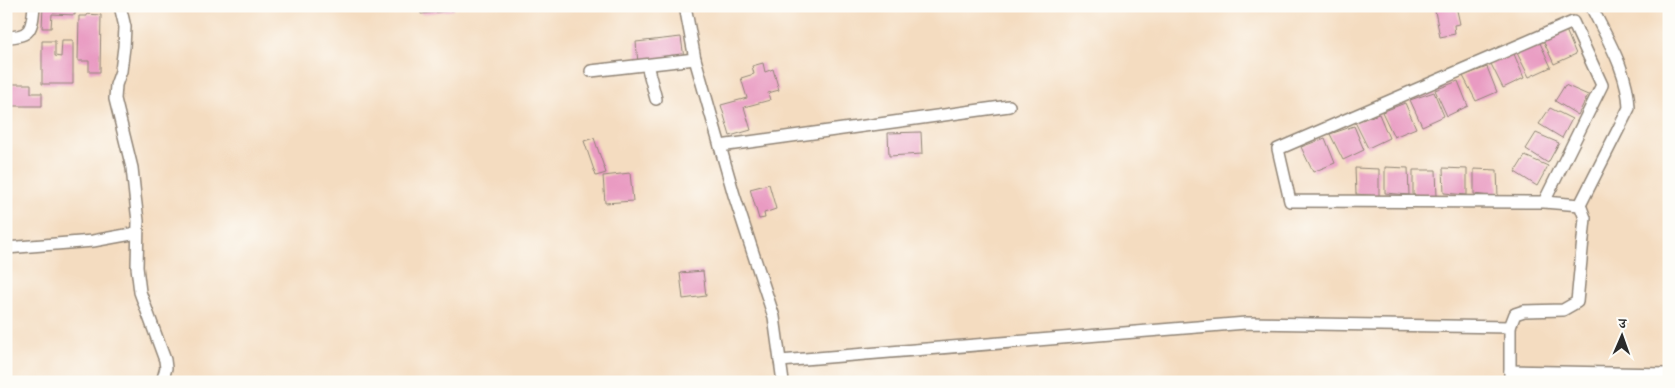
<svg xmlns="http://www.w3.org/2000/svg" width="1675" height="388" font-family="'IM FELL English','Noto Serif Devanagari',serif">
	<rect width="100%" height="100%" fill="#fdfcf7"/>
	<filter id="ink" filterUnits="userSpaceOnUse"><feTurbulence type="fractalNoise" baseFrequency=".02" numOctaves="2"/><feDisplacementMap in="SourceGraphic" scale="10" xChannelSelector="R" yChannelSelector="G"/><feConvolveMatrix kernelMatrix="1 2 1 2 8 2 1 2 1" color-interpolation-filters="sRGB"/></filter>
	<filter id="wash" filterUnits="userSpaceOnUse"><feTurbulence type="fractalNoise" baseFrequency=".0096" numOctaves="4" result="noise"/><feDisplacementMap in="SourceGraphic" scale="20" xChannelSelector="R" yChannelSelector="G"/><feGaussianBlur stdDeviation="1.12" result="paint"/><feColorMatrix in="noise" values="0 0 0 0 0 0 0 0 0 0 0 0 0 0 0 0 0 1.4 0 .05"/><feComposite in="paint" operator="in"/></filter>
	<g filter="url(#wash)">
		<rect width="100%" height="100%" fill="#f4dcc0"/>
		<g id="blocks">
			<g fill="#e99bc2">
				<polygon points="43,6 75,6 75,15 52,14 51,28 42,28"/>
				<polygon points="420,6 454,6 454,10 421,14"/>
				<polygon points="1434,6 1456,6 1460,24 1454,25 1455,34 1440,37"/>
				<polygon points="87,14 101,15 100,72 89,72 89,61 78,61 79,16 87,16"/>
				<polygon points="1566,30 1576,54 1554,64 1542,38"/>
				<polygon points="681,37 684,58 638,63 636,42"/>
				<polygon points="62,40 73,40 73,84 42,84 42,41 55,41 55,56 61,57"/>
				<polygon points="1540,43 1551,67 1529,77 1516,51"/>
				<polygon points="1514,54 1524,78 1503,88 1490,62"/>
				<polygon points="763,63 765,72 773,69 779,90 768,93 770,100 744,107 751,130 730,136 721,105 747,98 741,78 754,74 752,66"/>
				<polygon points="1487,67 1497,92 1476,101 1463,76"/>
				<polygon points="1458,81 1468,106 1447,116 1435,90"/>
				<polygon points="6,84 31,84 31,93 42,93 42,106 6,106"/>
				<polygon points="1565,85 1588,95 1578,115 1555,101"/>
				<polygon points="1434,92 1444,116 1422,126 1410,100"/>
				<polygon points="1405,103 1416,128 1394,137 1382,112"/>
				<polygon points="1550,108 1572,119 1562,138 1539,124"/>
				<polygon points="1379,114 1389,138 1368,148 1355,122"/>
				<polygon points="1354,126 1364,150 1343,160 1330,134"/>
				<polygon points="921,132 922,154 889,156 888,133"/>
				<polygon points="1536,133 1559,143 1548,163 1526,149"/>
				<polygon points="594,138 606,173 596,176 584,141"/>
				<polygon points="1325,138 1335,163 1313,172 1301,147"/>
				<polygon points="1525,156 1548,166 1537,186 1515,172"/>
				<polygon points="1385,167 1408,168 1409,195 1385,193"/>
				<polygon points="1355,168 1379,169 1379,196 1356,194"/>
				<polygon points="1443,168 1467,169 1467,195 1444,193"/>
				<polygon points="1474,169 1497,170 1498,197 1474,194"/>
				<polygon points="1413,170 1436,170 1437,197 1413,195"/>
				<polygon points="630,173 633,201 605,203 603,176"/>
				<polygon points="769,184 776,209 764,213 765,218 759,219 750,189"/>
				<polygon points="703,271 706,296 683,299 680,273"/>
			</g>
		</g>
	</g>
	<g filter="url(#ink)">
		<use href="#blocks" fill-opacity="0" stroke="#908476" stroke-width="1"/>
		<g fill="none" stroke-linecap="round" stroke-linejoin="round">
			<g stroke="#908476" stroke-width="14">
				<g id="street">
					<polyline points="120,6 125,27 124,47 121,71 116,85 115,99 132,168 135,196 138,221 137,267 140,292 165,360 166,368 162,382"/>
					<polyline points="685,6 695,59 734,195 774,317 783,382"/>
					<path d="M6,37C31,37 32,29 34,6"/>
					<polyline points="647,65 656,99"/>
					<polyline points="591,71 695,59"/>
					<polyline points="720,146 1009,106"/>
					<path d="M1580,205L1629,108C1628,71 1607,39 1591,6"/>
					<polyline points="6,248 93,241 137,233"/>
					<polyline points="780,361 1246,323 1510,327"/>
					<polyline points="1510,371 1666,374"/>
					<polyline points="1510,382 1510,327 1515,314 1524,311 1563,310 1577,302 1585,218 1580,205 1544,202 1290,201 1278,149 1573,22 1602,85 1544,202"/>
				</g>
			</g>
			<use href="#street" stroke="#fff" stroke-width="11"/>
		</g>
	</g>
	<rect width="1675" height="388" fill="none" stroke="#fdfcf7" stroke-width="25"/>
	<g transform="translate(1622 336) rotate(2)" stroke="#fdfcf7" stroke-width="4" paint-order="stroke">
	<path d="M0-4L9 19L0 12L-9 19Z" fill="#2b2b2b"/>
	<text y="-8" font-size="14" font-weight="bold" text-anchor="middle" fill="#2b2b2b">उ</text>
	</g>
</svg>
